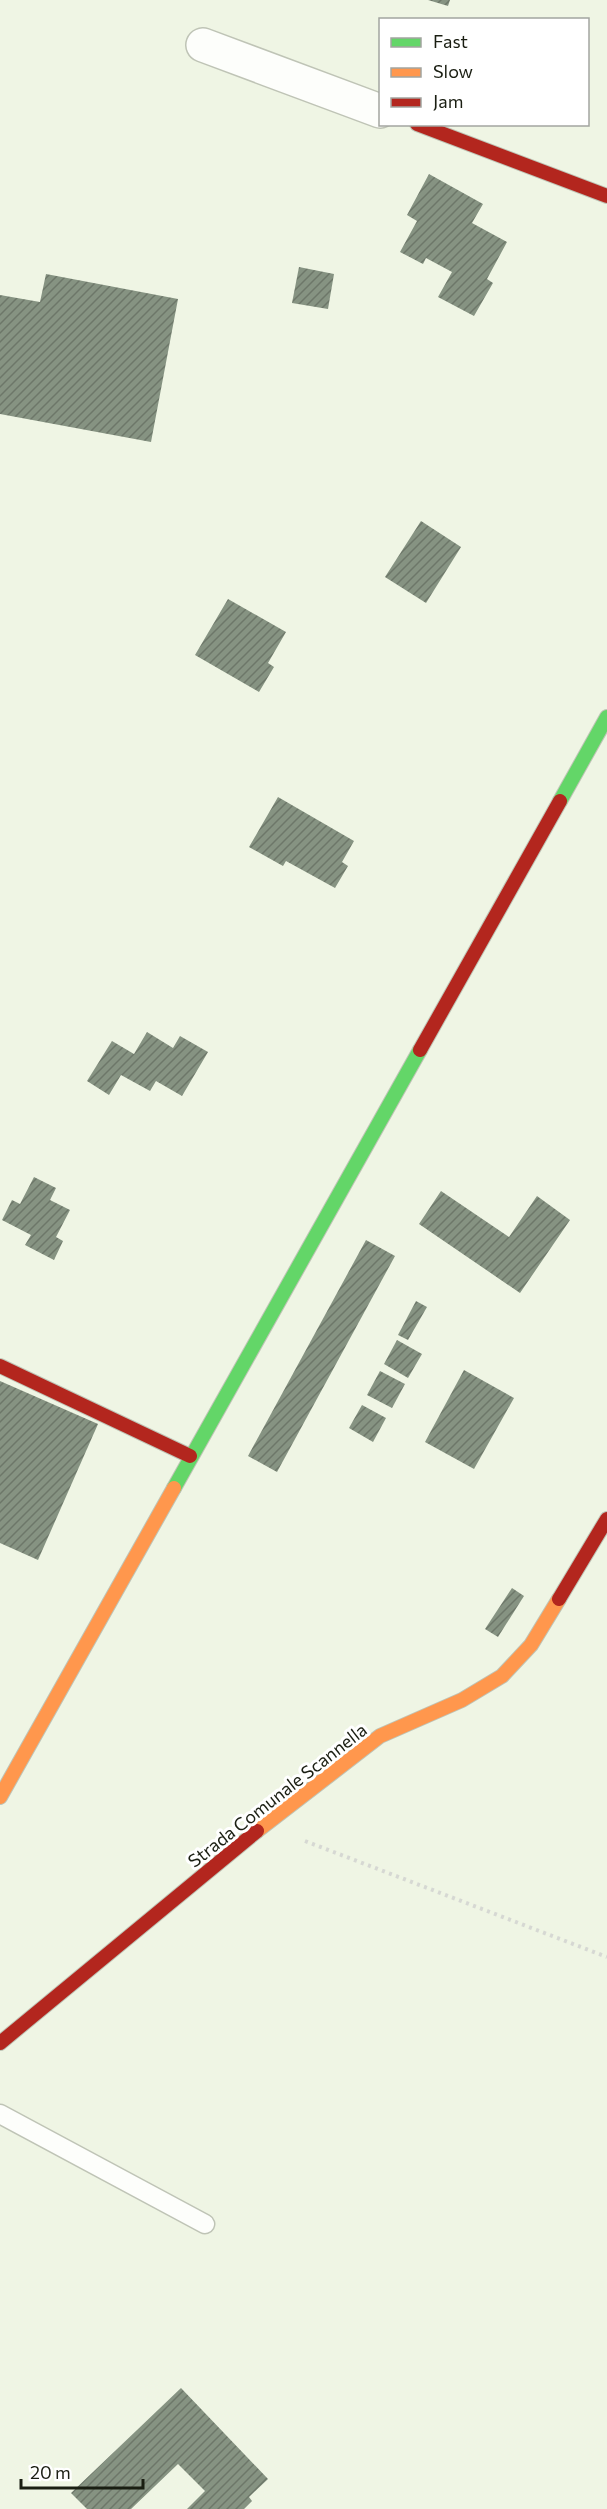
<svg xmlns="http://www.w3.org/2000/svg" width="607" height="2509" font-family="Commissioner,sans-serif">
	<defs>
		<pattern id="building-hatch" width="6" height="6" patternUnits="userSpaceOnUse" patternTransform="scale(1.5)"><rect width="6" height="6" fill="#869382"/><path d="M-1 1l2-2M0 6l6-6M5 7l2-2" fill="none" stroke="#6d7769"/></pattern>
	</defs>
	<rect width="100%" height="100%" fill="#eff5e4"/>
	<g fill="url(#building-hatch)">
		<polygon points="428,0 450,0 448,6"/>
		<polygon points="429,174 483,204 472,223 507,242 487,279 493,283 474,316 438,297 452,272 426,258 423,264 400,252 417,221 407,215"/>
		<polygon points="299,267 334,274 328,309 292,303"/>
		<polygon points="46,274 178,299 151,442 0,414 0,295 40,302"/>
		<polygon points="421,521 461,547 426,603 385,577"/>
		<polygon points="228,599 286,632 268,663 274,667 259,692 195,655"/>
		<polygon points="278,797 354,841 342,862 348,866 335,888 286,861 283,866 249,847"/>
		<polygon points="147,1032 173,1048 180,1036 208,1052 182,1096 156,1081 150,1091 121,1075 109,1095 87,1081 112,1041 134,1054"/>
		<polygon points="34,1177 56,1188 50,1200 70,1210 56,1237 63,1241 54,1260 25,1245 31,1235 2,1220 12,1200 20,1204"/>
		<polygon points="441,1191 509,1237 537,1196 570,1220 520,1293 419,1224"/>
		<polygon points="366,1240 395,1256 277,1472 248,1456"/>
		<polygon points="416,1301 427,1307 408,1340 398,1335"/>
		<polygon points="397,1340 422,1354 408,1378 384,1364"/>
		<polygon points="464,1370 514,1398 474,1469 425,1442"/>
		<polygon points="380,1371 405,1384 392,1408 367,1395"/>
		<polygon points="0,1381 98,1424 38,1560 0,1543"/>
		<polygon points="362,1405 386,1418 373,1442 349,1428"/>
		<polygon points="512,1588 524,1596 498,1637 485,1629"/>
		<polygon points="181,2388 268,2479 249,2497 252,2501 244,2509 187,2509 205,2491 178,2464 131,2509 87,2509 71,2493"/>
	</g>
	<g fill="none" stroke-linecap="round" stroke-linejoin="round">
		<g stroke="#bfc4b6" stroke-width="21">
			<polyline id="lane" points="0,2114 205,2224"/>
		</g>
		<g stroke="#bfc4b6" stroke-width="36">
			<polyline id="street" points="203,45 380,111"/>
		</g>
		<g stroke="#bfc4b6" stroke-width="16">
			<g id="fast">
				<polyline points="560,801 607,717"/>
				<polyline points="174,1488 420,1050"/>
			</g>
		</g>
		<g stroke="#bfc4b6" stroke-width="16">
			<g id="slow">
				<polyline points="0,1797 174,1488"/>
				<polyline points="257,1831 380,1736 462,1700 502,1676 531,1645 559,1599"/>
			</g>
		</g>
		<g stroke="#bfc4b6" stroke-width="16">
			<g id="jam">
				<polyline points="417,124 607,196"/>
				<polyline points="420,1050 560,801"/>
				<polyline points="0,1366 190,1456"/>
				<polyline points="559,1599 607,1519"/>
				<polyline points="0,2043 257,1831"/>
			</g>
		</g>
		<polyline stroke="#d6d8d3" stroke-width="4" stroke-dasharray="3 4.5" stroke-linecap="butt" points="305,1841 607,1957"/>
		<use href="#lane" stroke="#fdfefb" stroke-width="18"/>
		<use href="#street" stroke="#fdfefb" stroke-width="33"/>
		<use href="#fast" stroke="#63d668" stroke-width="14"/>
		<use href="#slow" stroke="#ff974d" stroke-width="14"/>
		<use href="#jam" stroke="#b3261e" stroke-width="14"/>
	</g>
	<g text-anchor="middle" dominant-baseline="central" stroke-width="6" stroke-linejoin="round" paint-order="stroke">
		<g font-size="18" fill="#1a1e12" stroke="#fff">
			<text transform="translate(277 1795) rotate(-38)">Strada Comunale Scannella</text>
		</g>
	</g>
	<rect x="379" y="18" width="210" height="108" fill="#ffffff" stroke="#a3a5a0" stroke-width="1.5"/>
	<rect x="391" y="38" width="30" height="9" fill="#63d668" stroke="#a3a5a0" stroke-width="1.5"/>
	<text x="433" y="48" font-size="18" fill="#1a1e12">Fast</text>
	<rect x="391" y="68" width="30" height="9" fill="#ff974d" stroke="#a3a5a0" stroke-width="1.5"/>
	<text x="433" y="78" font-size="18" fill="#1a1e12">Slow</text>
	<rect x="391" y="98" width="30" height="9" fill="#b3261e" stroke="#a3a5a0" stroke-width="1.5"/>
	<text x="433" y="108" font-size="18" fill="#1a1e12">Jam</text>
	<path d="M21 2479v9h122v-9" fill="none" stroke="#1a1e12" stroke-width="3"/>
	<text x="30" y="2479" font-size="18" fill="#1a1e12" stroke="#ffffff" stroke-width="4.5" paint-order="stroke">20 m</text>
</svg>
